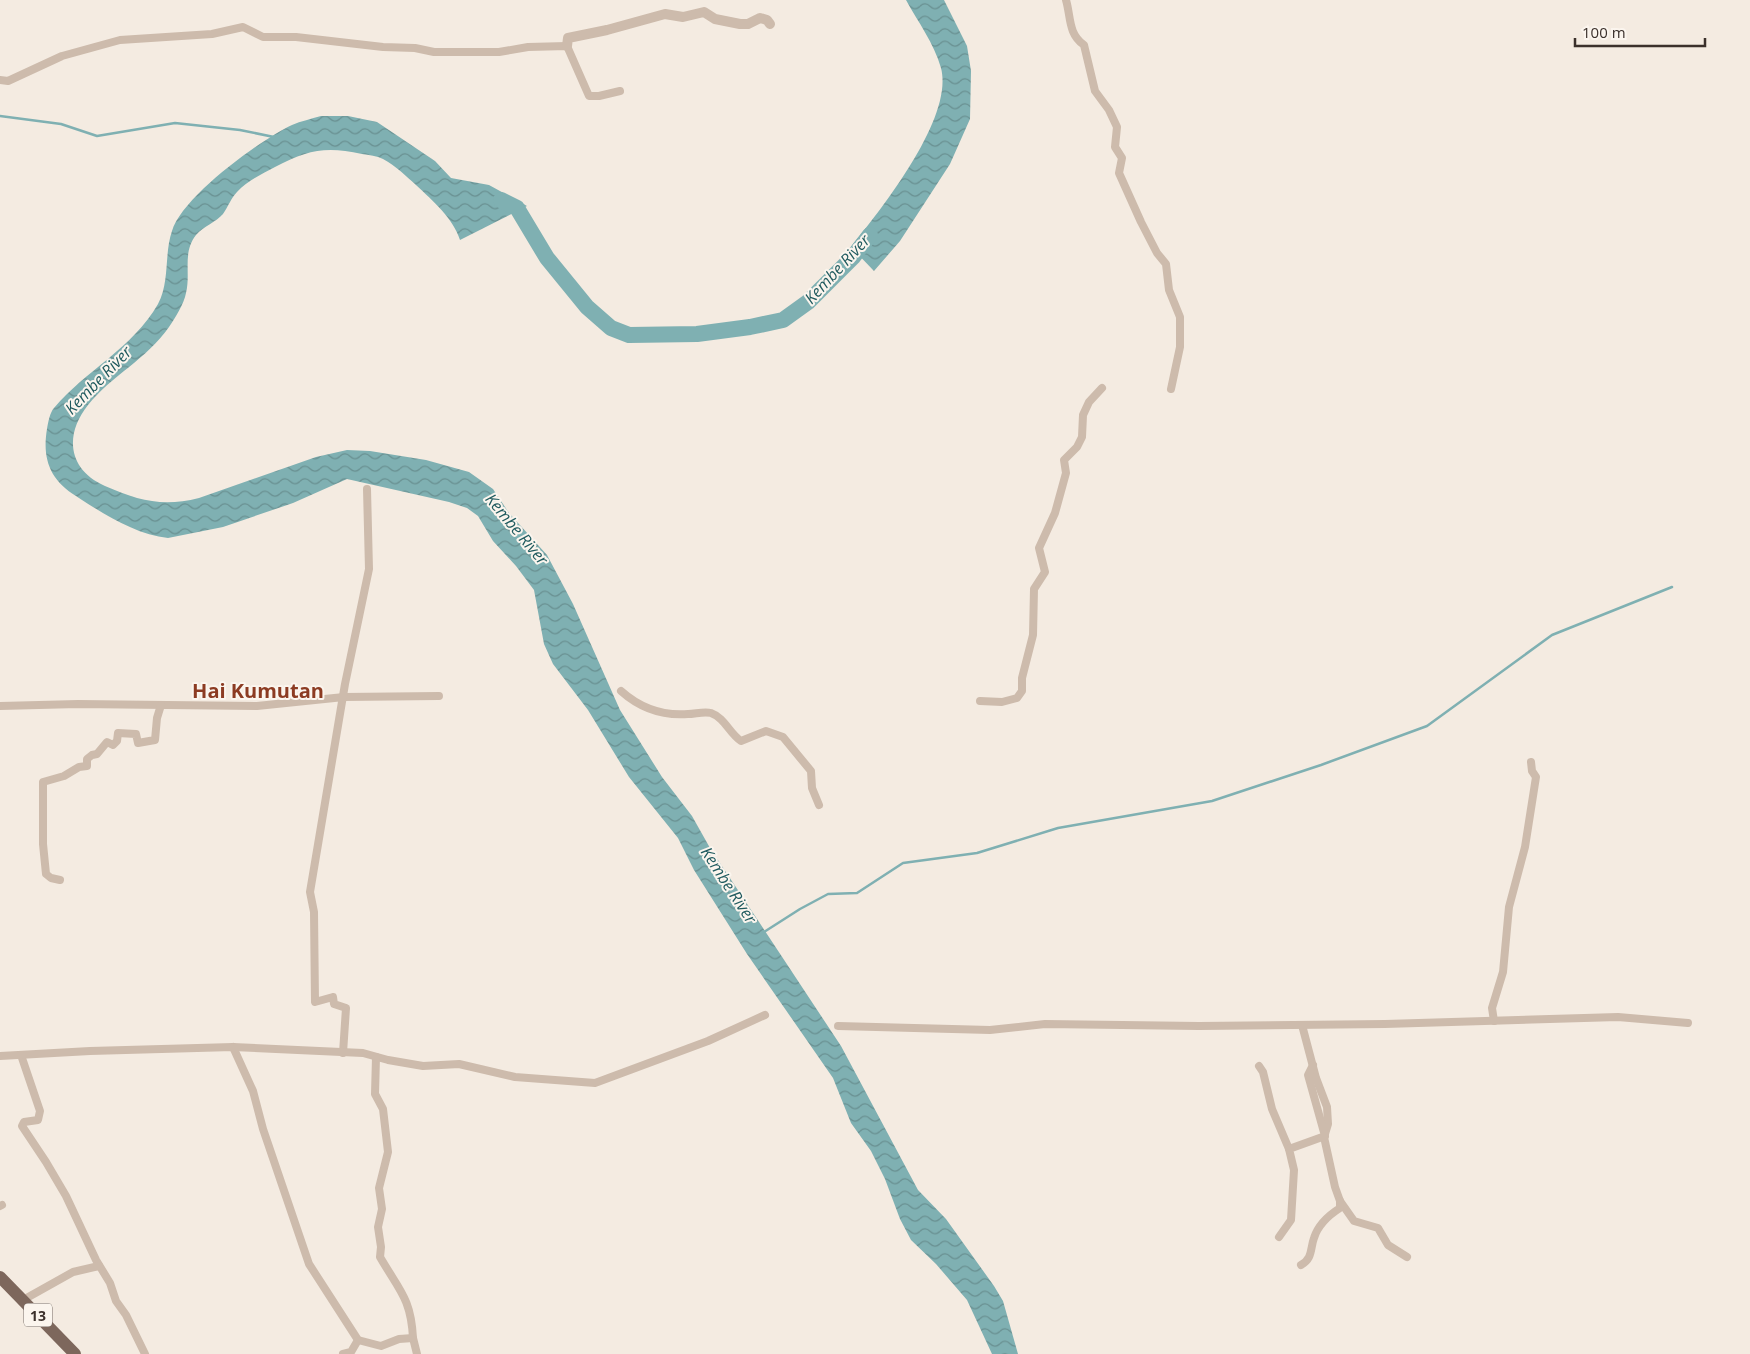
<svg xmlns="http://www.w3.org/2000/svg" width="1750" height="1354" font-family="'Open Sans',sans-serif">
	<defs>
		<pattern id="water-waves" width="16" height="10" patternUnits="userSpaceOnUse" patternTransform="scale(1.25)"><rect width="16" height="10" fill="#7fb0b2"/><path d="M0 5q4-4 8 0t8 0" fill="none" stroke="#699091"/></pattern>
	</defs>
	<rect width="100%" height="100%" fill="#f4ebe1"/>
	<g fill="url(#water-waves)">
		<path d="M906,0H944L967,46L971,71L970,119L950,164L900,241L874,271L851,247C882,208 954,118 941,68C934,43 918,22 906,0Z"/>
		<path d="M321,116H348L377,122L435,161L451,178L489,185L527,206L460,240C453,218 433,201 416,185C406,176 396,166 383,159C377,156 369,155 362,154C325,146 308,150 275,167C262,174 247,181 237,192C231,198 228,207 223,214C216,222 204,226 196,235C182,253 191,273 186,293C184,304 175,318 169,327C147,359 111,376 88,405C64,435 68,470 105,486C139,501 163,507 199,498L316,457L347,450L370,451L426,460L469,472L493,489L509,513L547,555L573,604L620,710L662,777L692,816L710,848L841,1046L918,1190L946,1219L994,1286L1003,1301L1018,1354H992L967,1300L936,1264L911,1240L900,1219L885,1179L871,1151L851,1123L833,1078L747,954L694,870L678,838L629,777L588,710L553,664L544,644L534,590L516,566L493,541L478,516L467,508L449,502L347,479L293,503L223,527L168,538C136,535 102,513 76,496C50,480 42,459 47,429C48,423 50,412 54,408C85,371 133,348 158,304C170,282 164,254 172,231C182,197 260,140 292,125C301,121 311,119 321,116Z"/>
	</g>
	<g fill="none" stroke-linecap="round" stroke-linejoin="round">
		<g stroke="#7fb0b2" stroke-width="2.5">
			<polyline points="0,116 61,124 97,136 175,123 240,130 274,137"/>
			<polyline points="764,932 800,909 828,894 857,893 903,863 977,853 1058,828 1212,801 1321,765 1427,726 1552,635 1672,587"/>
		</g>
		<polyline stroke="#7fb0b2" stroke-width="16" points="501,200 517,208 547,258 587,307 611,328 629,335 697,334 750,327 783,320 808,302 853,257 870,235"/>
		<g stroke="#cdbbac" stroke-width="8">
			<path d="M1066,0C1071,17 1068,34 1084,45L1095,91L1109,110L1117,127L1115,147L1122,158L1119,173L1141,222L1157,253L1166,264L1169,290L1180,317V347L1171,389"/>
			<polyline points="0,80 8,81 62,56 120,40 212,34 243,27 263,37 296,37 383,47 415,48 434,52 499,52 528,47 567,46 589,96 599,96 620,91"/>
			<path d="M621,691C640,708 662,716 688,714C695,714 704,711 711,713C725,718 729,733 741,741L766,731L783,737L811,771L812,788L819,805"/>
			<polyline points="980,701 1002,702 1017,698 1022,691 1022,678 1033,635 1034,589 1045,572 1039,548 1055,513 1066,473 1064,460 1077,447 1082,437 1083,415 1089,402 1102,388"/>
			<polyline points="0,706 78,704 257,706 344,697 439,696"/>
			<polyline points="60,880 51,878 46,874 43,844 43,782 64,776 79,767 87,766 87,759 92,755 97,754 107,742 113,745 117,741 118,733 136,734 138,743 155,740 157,718 161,705"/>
			<polyline points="1494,1021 1492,1008 1503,972 1509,907 1525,847 1536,777 1532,771 1531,762"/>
			<polyline points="1302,1025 1316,1078 1327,1107 1328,1124 1324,1137 1335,1187 1340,1201 1354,1221 1378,1228 1388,1245 1407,1257"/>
			<polyline points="838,1026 990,1030 1045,1024 1199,1026 1385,1024 1618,1017 1688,1023"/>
			<polyline points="233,1047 253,1091 263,1129 309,1264 358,1340 381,1346 399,1339 413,1338 417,1354"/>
			<polyline points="343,1053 346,1008 334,1004 333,997 315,1002 314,912 310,892 345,684 369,569 367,489"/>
			<polyline points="21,1055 40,1111 38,1120 24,1122 22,1126 46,1162 66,1196 96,1260 110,1283 116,1301 126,1315 145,1354"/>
			<polyline points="0,1056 90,1051 233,1047 363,1053 388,1060 423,1066 459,1064 515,1077 595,1083 708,1041 765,1015"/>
			<path d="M376,1057L375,1094L383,1109L388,1152L379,1188L382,1209L378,1227L381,1247L380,1257C399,1290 411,1298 413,1338"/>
			<polyline points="1259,1066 1263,1072 1272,1109 1289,1149"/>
			<polyline points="0,1206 2,1205"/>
			<polyline points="1279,1237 1291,1220 1294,1170 1289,1149 1325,1136 1308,1075 1313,1065"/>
			<path d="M1301,1265C1313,1258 1310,1249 1314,1238C1318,1225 1329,1215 1340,1208V1201"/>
			<polyline points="23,1300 73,1272 99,1266"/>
			<polyline points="343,1354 351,1352 358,1340"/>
		</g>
		<polyline stroke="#cdbbac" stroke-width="10" points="567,46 568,38 607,30 665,14 683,17 704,12 715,19 740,24 748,24 760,18 767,20 770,24"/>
		<polyline stroke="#7d675c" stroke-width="12" points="0,1277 75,1354"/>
	</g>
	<g text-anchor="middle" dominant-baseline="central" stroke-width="4" stroke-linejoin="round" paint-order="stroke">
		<rect fill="#fbf5ee" stroke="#756b66" stroke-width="1" x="24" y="1303.5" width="28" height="23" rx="4"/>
		<g font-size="14" font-weight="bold" fill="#3b302b">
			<text x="38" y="1315">13</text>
		</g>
		<g font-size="16" font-style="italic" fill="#1f5a5e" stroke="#fbf5ee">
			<text transform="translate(837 269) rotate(-47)">Kembe River</text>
			<text transform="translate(98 380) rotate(-46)">Kembe River</text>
			<text transform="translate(517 529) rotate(50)">Kembe River</text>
			<text transform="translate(729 885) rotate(57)">Kembe River</text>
		</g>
		<g font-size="20" font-weight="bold" fill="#8c3b22" stroke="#fbf5ee">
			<text x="258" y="690">Hai Kumutan</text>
		</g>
	</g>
	<path d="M1575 38v8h130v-8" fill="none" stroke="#3b302b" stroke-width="2.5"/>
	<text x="1582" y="38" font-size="15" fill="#3b302b" stroke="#fbf5ee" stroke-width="4" paint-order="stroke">100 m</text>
</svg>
